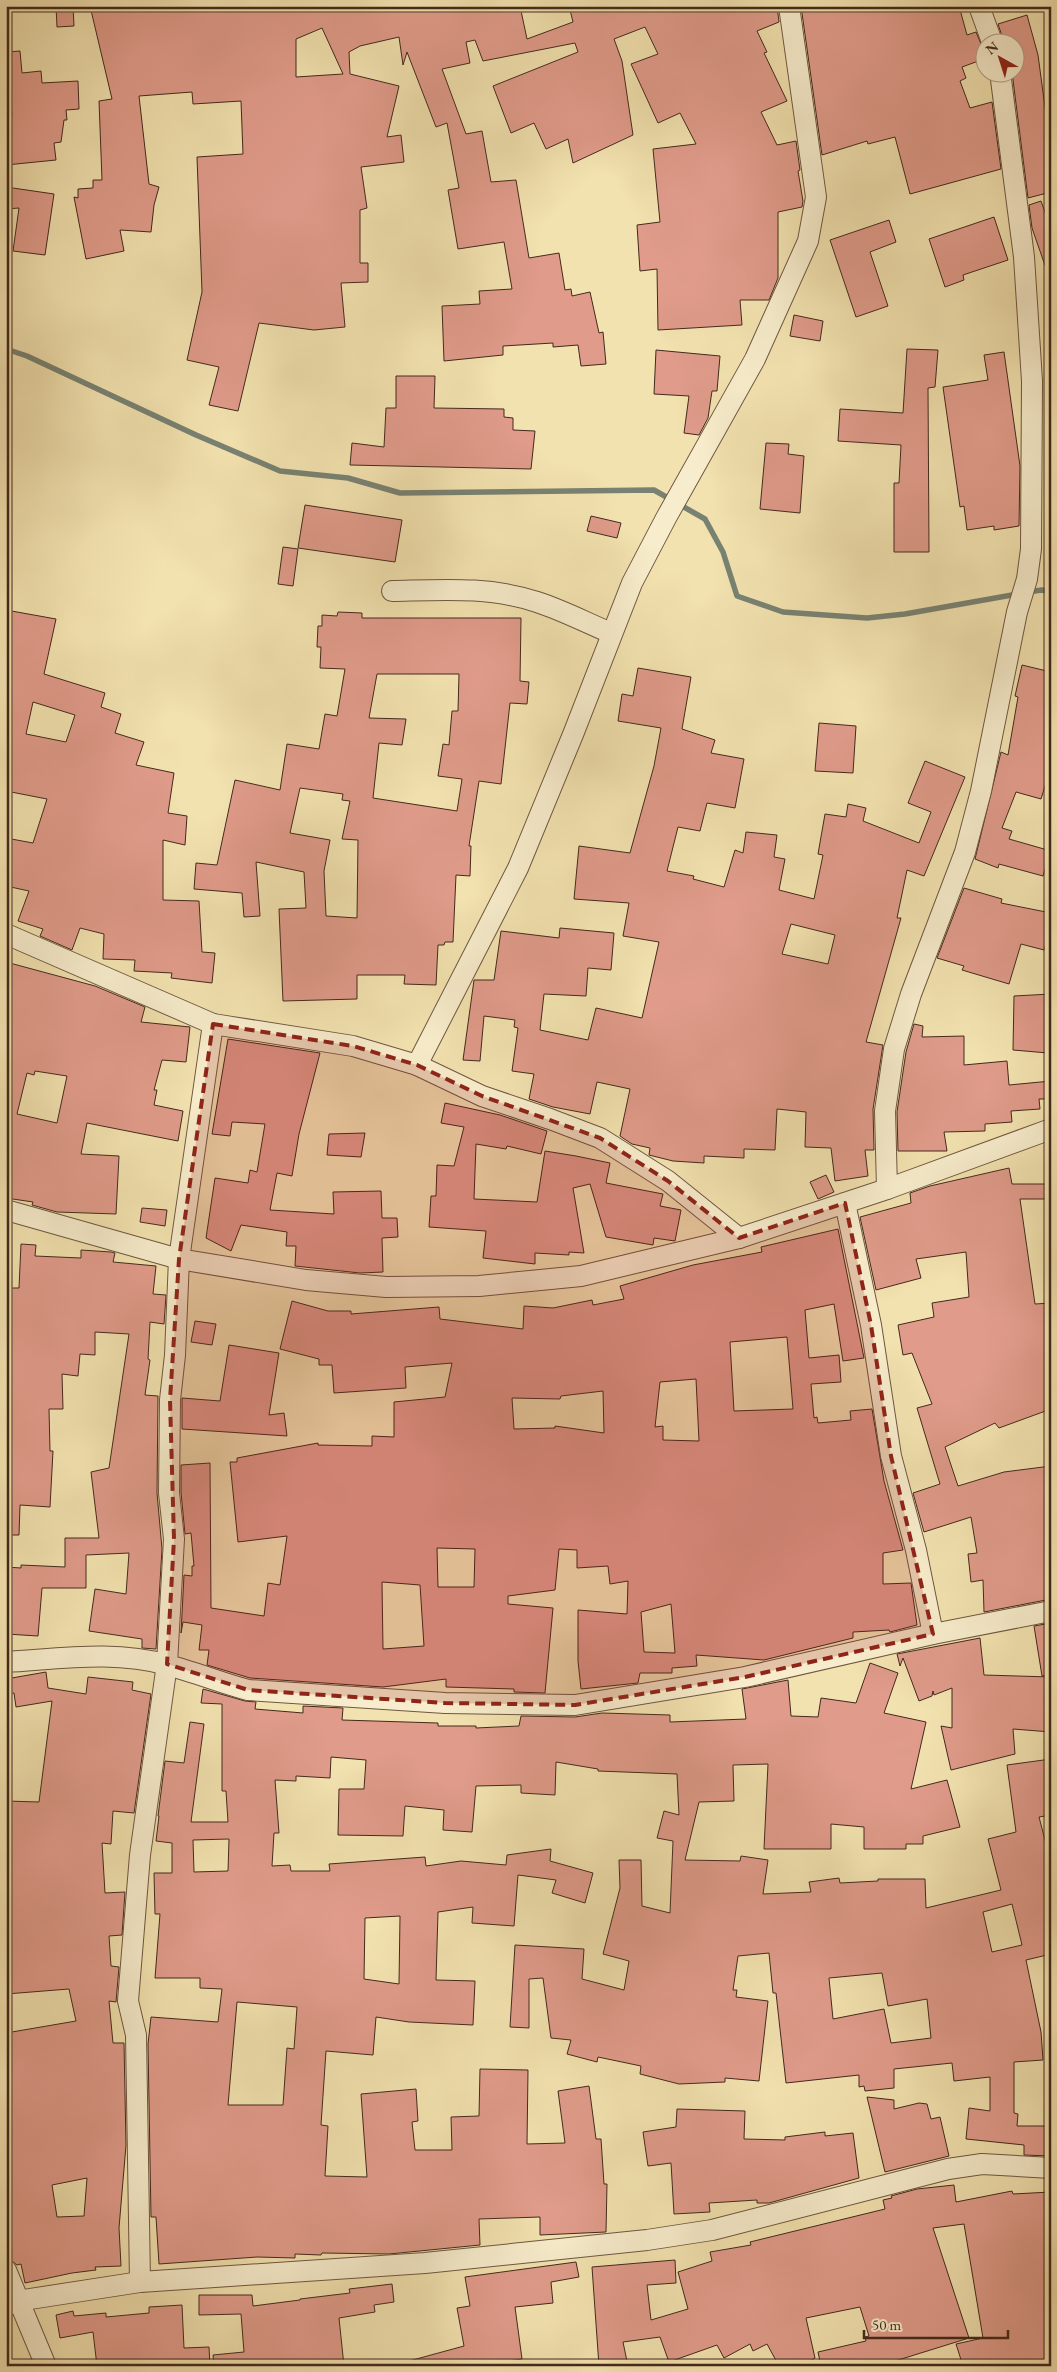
<svg xmlns="http://www.w3.org/2000/svg" width="1057" height="2372" font-family="'EB Garamond',serif">
	<rect width="100%" height="100%" fill="#f2e2af"/>
	<filter id="stains"><feTurbulence type="fractalNoise" baseFrequency=".004" numOctaves="4"/><feColorMatrix values="0 0 0 0 .2 0 0 0 0 .09 0 0 0 0 .02 0 0 0 .5 -.17"/></filter>
	<radialGradient id="worn" r=".72"><stop offset=".6" stop-color="#630" stop-opacity="0"/><stop offset="1" stop-color="#630" stop-opacity=".3"/></radialGradient>
	<g fill="none" stroke-linecap="round" stroke-linejoin="round">
		<g stroke="#788272" stroke-width="5.5">
			<polyline points="6,349 27,356 196,435 280,471 348,478 400,493 654,490 705,519 723,552 737,596 783,612 867,618 905,614 1018,594"/>
			<polyline points="1027,592 1042,590 1051,592"/>
		</g>
	</g>
	<g fill="#e09b8a" stroke="#43291c" fill-rule="evenodd">
		<polygon points="56,6 73,6 74,26 57,27"/>
		<path d="M90,6H520L527,39L573,22L569,6H777L779,22L757,31L767,52L764,53L787,101L761,112L777,145L796,141L800,170L798,171L803,201L802,207L778,212V278L769,300H740L742,325L658,330L657,269L640,271L637,225L660,222L653,149L696,144L680,113L658,123L631,64L658,54L645,27L614,39L622,61L633,135L573,163L568,139L546,149L534,123L511,133L493,86L578,52L575,43L483,61L475,40L466,42L470,63L442,69L466,134L482,131L491,182L516,180L529,258L559,253L565,290L571,289L572,296L590,292L599,333L603,332L606,364L581,366L578,345L553,347V343L503,346V355L444,361L442,306L480,304L479,291L512,289L504,242L458,249L448,190L459,188L447,123L436,127L407,52L403,65L399,37L360,46L349,52L350,74L399,86L387,137L401,135L404,162L361,167L367,208L360,210V263H368V282L341,283L345,327L314,330L259,323L238,411L209,405L219,367L187,360L202,292L197,157L243,154L241,101L193,104L192,92L139,96L149,184L159,187L154,205L151,232L120,230L124,251L86,259L74,197L78,198V189L93,188V180H102L99,101L112,99ZM322,28L343,74L296,77V39Z"/>
		<polygon points="801,6 959,6 967,35 976,32 984,51 984,59 962,67 966,78 960,81 970,108 992,102 1001,169 910,194 895,137 868,144 867,141 822,155"/>
		<polygon points="1027,15 1038,55 1049,137 1045,138 1051,161 1051,192 1028,198 1012,72 1014,72 1014,42 1004,42 998,24"/>
		<polygon points="20,51 22,73 41,71 42,83 78,81 79,109 66,110 67,120 64,120 61,142 54,143 56,160 6,165 6,116 12,116 6,52"/>
		<polygon points="6,187 54,194 45,255 13,251 19,208 6,209"/>
		<polygon points="1041,201 1051,229 1051,274 1048,274 1032,228 1029,205"/>
		<polygon points="994,217 1008,260 963,275 964,280 945,287 929,239"/>
		<polygon points="889,220 896,242 870,252 888,306 856,317 830,240"/>
		<polygon points="794,315 823,321 820,341 790,336"/>
		<polygon points="907,349 938,350 935,387 928,388 929,552 894,552 894,483 899,483 901,445 838,441 840,409 903,413"/>
		<polygon points="656,350 720,356 717,391 712,391 708,418 699,435 684,433 689,396 654,394"/>
		<polygon points="1004,352 1020,466 1019,526 994,530 994,526 967,530 964,506 960,507 943,387 988,380 984,355"/>
		<polygon points="396,376 435,376 434,408 504,409 504,417 513,418 513,430 535,431 531,469 350,465 352,443 384,447 386,408 396,408"/>
		<polygon points="766,443 789,444 788,454 804,456 800,513 760,509"/>
		<polygon points="305,505 402,520 395,562 298,548"/>
		<polygon points="591,516 621,523 617,538 587,531"/>
		<polygon points="283,547 298,549 293,586 278,584"/>
		<path d="M6,610L56,619L44,674L105,693L101,707L121,714L115,733L144,742L136,765L174,773L168,813L187,816L185,845L163,840V900L199,901L202,952L215,953L212,983L171,978L172,973L134,971L135,960L103,959L104,934L80,928L72,950L40,936L43,929L18,921L29,891L6,886V838L33,843L47,799L6,791ZM33,702L75,715L66,742L26,734Z"/>
		<path d="M338,612L362,613V618H521L520,681L529,682L527,704L510,703L501,784L479,781L469,846H471L470,876L456,875L453,942H445L444,945H438L436,985L404,984L405,975H357V999L283,1001L279,909L306,908L304,872L256,862L260,916L244,917L242,893L194,889L196,863L217,865L235,780L280,790L287,744L319,749L325,714L337,716L345,669L320,668L321,647H317L318,626H322V615L337,616ZM377,674H459L458,711H452L449,745L443,744L438,776L462,779L457,811L373,798L379,743L402,745L406,719L369,718ZM300,788L343,794L342,800L350,801L342,839L358,840L357,918L326,916L324,871L330,840L290,833Z"/>
		<polygon points="1022,665 1051,672 1051,767 1041,799 1016,792 1002,828 1012,831 1009,839 1051,851 1043,876 999,864 998,868 975,859 1001,752 1008,755 1018,697 1015,696"/>
		<path d="M638,668L691,677L682,729L715,740L711,753L744,759L735,808L707,803L700,831L678,827L667,871L694,876L693,879L724,887L735,850L743,853L746,832L777,835L774,857L785,859L779,890L814,899L823,855L818,854L825,814L846,817L848,804L866,808L863,821L919,843L931,812L908,803L925,761L965,777L924,876L907,870L897,918H901L866,1042L883,1045L873,1109L874,1150H865L868,1176L835,1181L831,1148L805,1147L806,1112L777,1109L775,1150L744,1149V1158L704,1156V1163L673,1161L649,1155L650,1148L632,1144L620,1136L630,1089L597,1082L590,1114L553,1107L529,1099L534,1074L512,1071L518,1028L514,1027L515,1020L484,1016L480,1061L463,1060L474,980H494L501,931L559,938L560,928L614,933L611,970L588,968L586,996L544,994L540,1030L588,1040L596,1008L642,1018L659,942L623,936L629,903L574,899L579,846L630,853L654,766L661,728L618,721L622,694L633,696ZM791,924L835,935L828,964L782,954Z"/>
		<polygon points="819,723 856,726 853,773 815,771"/>
		<polygon points="964,888 1002,899 1001,903 1051,913 1050,930 1044,950 1021,944 1009,984 962,970 964,966 937,958"/>
		<path d="M6,962L95,986L145,1007L141,1022L190,1027L186,1062L162,1060L154,1090H157L154,1105L183,1111L178,1141L87,1123L81,1154L119,1156L116,1214L57,1212L32,1205L33,1202L6,1198ZM35,1071L67,1076L57,1123L17,1114L27,1073L34,1075Z"/>
		<polygon points="1051,994 1048,1053 1013,1050 1014,996"/>
		<polygon points="914,1024 923,1026 922,1037 964,1036 964,1065 1007,1061 1009,1085 1051,1081 1051,1099 1039,1099 1040,1109 1011,1111 1012,1122 985,1124 985,1131 944,1132 947,1151 898,1151 897,1112 906,1052"/>
		<polygon points="228,1039 320,1053 299,1134 292,1176 277,1173 270,1210 334,1214 333,1192 381,1191 382,1218 397,1218 398,1237 382,1238 383,1272 360,1273 295,1266 296,1246 286,1246 287,1232 241,1225 231,1251 206,1238 215,1178 248,1183 250,1170 257,1172 265,1124 232,1122 230,1136 212,1134"/>
		<polygon points="445,1103 500,1115 547,1131 541,1154 507,1146 506,1149 476,1144 474,1199 537,1202 545,1151 576,1156 610,1163 606,1183 663,1194 660,1206 681,1210 675,1241 654,1238 653,1245 606,1237 590,1184 573,1188 584,1253 569,1252 569,1255 535,1253 535,1264 483,1258 486,1231 429,1227 431,1196 436,1196 437,1165 454,1166 464,1127 441,1123"/>
		<polygon points="365,1133 361,1157 327,1155 329,1134"/>
		<polygon points="1009,1168 1012,1184 1051,1184 1051,1199 1020,1199 1035,1304 1051,1303 1051,1409 999,1428 995,1423 945,1447 958,1486 1004,1472 1051,1466 1051,1599 984,1612 983,1580 971,1582 968,1554 977,1553 971,1517 924,1532 913,1493 940,1484 917,1408 932,1404 912,1353 903,1355 898,1325 934,1317 932,1303 969,1297 966,1252 916,1259 921,1278 876,1290 860,1217 911,1203 910,1193 930,1186"/>
		<polygon points="826,1175 834,1192 818,1199 810,1182"/>
		<polygon points="142,1208 167,1210 165,1226 140,1222"/>
		<path d="M838,1229L864,1358L843,1361L834,1304L805,1310L809,1358L839,1355L841,1382L811,1384L814,1418L817,1417L818,1423L851,1420L850,1411L872,1409L884,1481L903,1550L883,1553V1584L911,1583L917,1625L890,1632L889,1630L853,1632V1638L764,1660L696,1655L697,1666L672,1668V1673H640L638,1683L581,1689L578,1661V1610L627,1614L628,1581L610,1584L608,1566L577,1568V1550L559,1549L555,1590L508,1596V1604L553,1608L545,1693L514,1692V1689L446,1687V1679L383,1687L250,1678L207,1665L209,1650H199L202,1625L183,1622L181,1633L184,1575L192,1576V1566H194L191,1533L185,1534L181,1492V1465L210,1463L211,1608L264,1616L268,1583L280,1585L287,1536L238,1542L230,1462H237V1458L318,1443V1445L372,1446V1436L394,1437V1402L445,1397L452,1363L405,1367L406,1388L334,1393L332,1365H319V1359L280,1349L292,1301L328,1311H351V1314L439,1307L440,1319L523,1329L524,1306L553,1308L592,1300L593,1305L624,1299L620,1286L693,1265L762,1252L761,1247ZM787,1337L793,1409L734,1411L730,1342ZM696,1379L699,1441L663,1440V1426L655,1427L660,1382ZM603,1391L604,1433L555,1426V1428L514,1429L512,1398L560,1399L561,1396ZM437,1548L475,1549L474,1587H438ZM382,1582L420,1585L424,1646L383,1649ZM671,1604L675,1653L644,1652L641,1612Z"/>
		<polygon points="21,1244 36,1245 35,1256 81,1258 81,1250 111,1252 115,1253 113,1262 156,1266 153,1294 166,1295 164,1324 150,1322 148,1359 150,1360 145,1395 158,1396 157,1493 162,1549 156,1649 142,1648 142,1639 89,1631 95,1589 126,1594 129,1553 86,1555 86,1588 42,1588 38,1636 6,1634 6,1567 21,1568 21,1565 65,1567 65,1538 99,1538 91,1472 109,1468 129,1334 95,1332 95,1355 80,1354 78,1376 62,1374 63,1409 49,1409 50,1451 53,1451 50,1507 20,1505 19,1535 6,1535 6,1288 19,1288"/>
		<polygon points="195,1321 216,1324 212,1345 191,1342"/>
		<polygon points="229,1345 279,1353 269,1415 284,1413 287,1436 182,1429 182,1398 220,1401"/>
		<polygon points="1051,1623 1051,1675 1042,1676 1034,1626"/>
		<polygon points="980,1638 984,1675 1051,1677 1051,1732 1013,1729 1015,1754 951,1770 941,1726 952,1728 952,1688 934,1695 933,1691 932,1696 919,1701 903,1658 900,1666 897,1654"/>
		<path d="M870,1663L898,1673L884,1713L926,1722L911,1789L947,1780L960,1827L923,1836V1844H906V1849H864V1827L831,1824V1849H764L768,1764L733,1765L734,1801L699,1802L685,1860L740,1861L741,1856L768,1860L763,1894L811,1892L809,1882L839,1878L840,1883L878,1881V1879H925L926,1908L1001,1890L988,1839L1016,1832L1007,1765L1051,1759V1815L1039,1817L1051,1863V1948L1046,1949L1047,1955L1026,1960L1041,2032L1043,2060L1014,2062V2113L1018,2114L1017,2126H1051V2156L1024,2155V2145L966,2139L969,2108L990,2111V2077L954,2081L952,2063L894,2069V2088L865,2091L864,2086L859,2087V2075L786,2083L776,1993H773L769,1953L738,1956L733,1990H737L736,1997L768,2001L759,2081L725,2078V2082L679,2084L640,2074L641,2066L598,2057L597,2062L567,2054L571,2040L551,2038L543,1978L529,1979V2028L510,2027L515,1945L584,1949L582,1979L624,1990L629,1961L603,1954L620,1888L619,1860H641L642,1906L670,1913L673,1841L657,1838L664,1811L679,1815L677,1774L598,1771V1769L556,1762L555,1795L521,1793V1785L476,1786L472,1832L443,1830L444,1810L405,1806L403,1836L338,1835L339,1789H364L366,1760L331,1757L330,1778L296,1776V1781L275,1780L279,1833H274L272,1866L290,1865L291,1871H330L329,1864L425,1857L426,1866L461,1861L506,1865L507,1855L551,1849L550,1861L593,1873L585,1903L552,1893L556,1880L518,1875L514,1926L472,1923L473,1907L438,1912L436,1980L475,1981L473,2025L409,2022L376,2017L373,2055L326,2051L321,2125L328,2126L325,2176L367,2177L361,2094L416,2089L418,2121L412,2122L415,2150H452L451,2117L479,2116L480,2069L528,2070L527,2144L565,2143L558,2091L589,2086L596,2139H601L604,2184H607L606,2232L540,2235V2217L479,2219L480,2245L389,2254L322,2253L321,2255L295,2254V2258L257,2257L159,2264L156,2217H151L148,2044L151,2017L218,2022L222,1989L200,1988V1978H155L160,1914H155L154,1873H172V1843L156,1841L159,1816H158L165,1761L184,1763L190,1722L204,1724L191,1822H228L226,1791H222V1704L201,1703L203,1689L245,1701L256,1702L255,1709L303,1713V1706L343,1708L342,1720L438,1723V1726H476V1728L519,1726L521,1716L575,1717L602,1713L670,1715V1722L746,1719L742,1689L788,1680L791,1716L818,1717L821,1698L856,1703ZM229,1839L228,1871L194,1872L193,1840ZM1012,1904L1022,1945L992,1952L983,1912ZM400,1916L399,1984L364,1979L365,1918ZM882,1973L888,2006L927,1999L931,2038L891,2043L884,2009L833,2019L829,1978ZM237,2002L297,2007L294,2049L287,2048L283,2105H228Z"/>
		<path d="M46,1672L48,1688L86,1694L88,1677L133,1682L132,1690L151,1694L134,1813L113,1811L111,1844L102,1843L105,1893L125,1892L122,1935L109,1936L111,1966L119,1967L116,2002L109,2001L113,2043H124L126,2145L119,2228L121,2266L95,2267L96,2270L72,2273L25,2283L21,2264L17,2265L8,2258L6,2251V2238L11,2237L6,2215V2033L76,2021L69,1989L6,1994V1801L39,1802L52,1701L16,1707L14,1693L6,1694V1679ZM87,2178L84,2216L57,2217L52,2185Z"/>
		<polygon points="867,2097 894,2100 894,2109 919,2103 927,2104 931,2119 940,2117 949,2156 885,2172"/>
		<polygon points="677,2109 745,2111 744,2139 785,2140 785,2137 825,2132 825,2136 853,2133 859,2178 769,2203 757,2203 757,2200 709,2203 710,2212 674,2214 671,2163 648,2166 643,2132 676,2127"/>
		<polygon points="954,2185 956,2202 1012,2191 1013,2194 1051,2192 1051,2366 963,2366 956,2344 983,2338 964,2224 933,2228 969,2338 879,2366 821,2366 818,2352 866,2341 865,2337 869,2336 860,2307 806,2318 815,2358 801,2366 779,2366 767,2344 753,2351 750,2344 724,2358 717,2345 669,2362 660,2337 623,2342 628,2366 599,2366 592,2267 675,2260 676,2283 647,2285 651,2320 688,2309 678,2272 712,2261 710,2252 751,2245 750,2242 885,2209 883,2200 892,2198 891,2196 917,2189"/>
		<polygon points="576,2262 579,2277 551,2282 553,2303 515,2307 522,2359 473,2366 410,2366 409,2361 464,2346 457,2308 470,2306 465,2277"/>
		<polygon points="392,2284 394,2302 374,2305 375,2312 339,2318 344,2366 305,2366 304,2361 260,2366 214,2366 213,2355 244,2352 241,2314 199,2315 199,2295 252,2295 253,2306 300,2300 300,2299 350,2293 349,2289"/>
		<polygon points="182,2305 184,2348 209,2347 210,2366 97,2366 93,2332 60,2338 56,2315 73,2311 74,2316 106,2313 106,2317 149,2313 149,2307"/>
	</g>
	<g fill="none" stroke-linecap="round" stroke-linejoin="round">
		<g stroke="#6f5741" stroke-width="22">
			<g id="minor">
				<polyline points="979,6 992,42"/>
				<path d="M392,591C440,590 490,586 537,602C562,610 587,623 611,633"/>
				<polyline points="6,934 213,1024 353,1046 417,1065 482,1096 550,1119 600,1138 668,1181 739,1238"/>
				<polyline points="417,1065 518,868 574,732 632,583 666,518 755,359 808,241 816,197 789,6"/>
				<polyline points="887,1189 885,1111 894,1049 911,994 965,852 981,791 1017,612 1027,579 1031,549 1032,381 1024,257 1000,72"/>
				<polyline points="845,1203 871,1325 891,1456 916,1550 933,1634"/>
				<polyline points="6,1210 179,1259 306,1280 386,1287 479,1286 581,1276 739,1238 887,1189 1051,1129"/>
				<path d="M6,1662C59,1659 116,1650 167,1665C195,1672 221,1683 248,1690L445,1703L575,1705L745,1677L933,1634L1051,1611"/>
				<polyline points="6,2270 46,2366"/>
				<polyline points="140,2282 136,2035 128,2001 140,1855 167,1664 174,1539 169,1493 170,1400 175,1355 179,1259 213,1024"/>
				<polyline points="6,2306 17,2301 140,2282 425,2263 647,2240 712,2230 948,2169 982,2164 1051,2168"/>
			</g>
		</g>
		<use href="#minor" stroke="#f7eccb" stroke-width="20"/>
	</g>
	<path fill="#8f2418" fill-opacity="0.2" stroke="#8f2418" stroke-width="4" stroke-dasharray="10 6" stroke-linejoin="round" d="M213,1024L353,1046L417,1065L482,1096L600,1138L668,1181L739,1238L845,1203L871,1325L891,1456L933,1634L745,1677L575,1705L445,1703L248,1690L167,1664L174,1539L170,1400L179,1259Z"/>
	<rect width="1057" height="2372" fill="none" stroke="#f2e2af" stroke-width="25"/>
	<rect x="8" y="8" width="1042" height="2357" fill="none" stroke="#43291c" stroke-width="2.5"/>
	<rect x="12" y="12" width="1032" height="2347" fill="none" stroke="#43291c"/>
	<g transform="translate(1000 58) rotate(321)"><circle r="24" fill="#f7eccb" stroke="#af9e85"/>
	<path d="M0-4L9 19L0 12L-9 19Z" fill="#8f2418"/>
	<text y="-8" font-size="14" font-weight="bold" text-anchor="middle" fill="#43291c">N</text>
	</g>
	<path d="M864 2330v8h144v-8" fill="none" stroke="#43291c" stroke-width="2.5"/>
	<text x="872" y="2330" font-size="15" fill="#43291c" stroke="#f7eccb" stroke-width="4" paint-order="stroke">50 m</text>
	<rect width="100%" height="100%" filter="url(#stains)"/>
	<rect width="100%" height="100%" fill="url(#worn)"/>
</svg>
